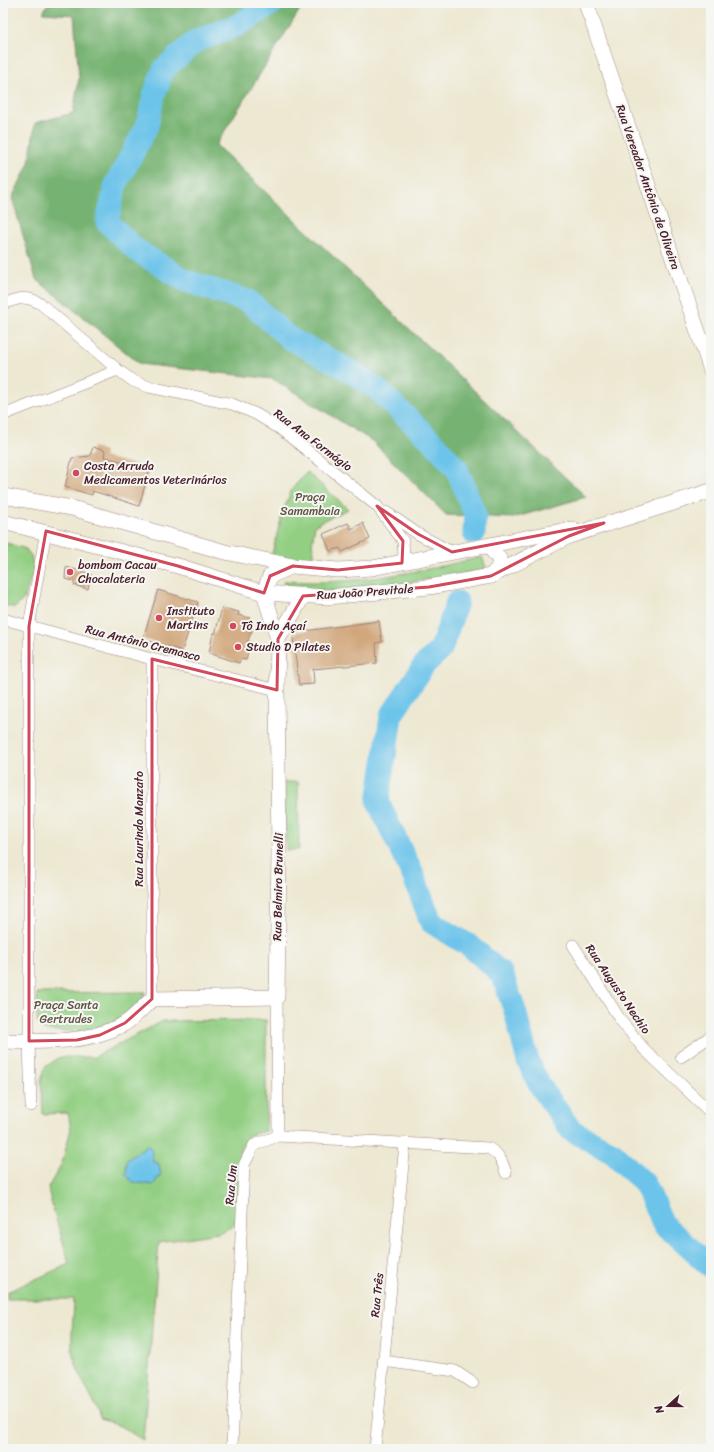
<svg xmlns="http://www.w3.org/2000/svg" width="714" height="1452" font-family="Sriracha,sans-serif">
	<rect width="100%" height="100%" fill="#f6f6f2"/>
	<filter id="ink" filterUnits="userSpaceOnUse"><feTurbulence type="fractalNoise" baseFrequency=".025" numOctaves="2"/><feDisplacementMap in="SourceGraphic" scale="8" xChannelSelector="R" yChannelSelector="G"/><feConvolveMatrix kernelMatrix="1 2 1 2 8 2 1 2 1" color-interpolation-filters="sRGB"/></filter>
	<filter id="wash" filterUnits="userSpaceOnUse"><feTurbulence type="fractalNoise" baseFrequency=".012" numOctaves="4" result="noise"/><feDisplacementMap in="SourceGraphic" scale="16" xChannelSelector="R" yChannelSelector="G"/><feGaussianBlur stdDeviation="0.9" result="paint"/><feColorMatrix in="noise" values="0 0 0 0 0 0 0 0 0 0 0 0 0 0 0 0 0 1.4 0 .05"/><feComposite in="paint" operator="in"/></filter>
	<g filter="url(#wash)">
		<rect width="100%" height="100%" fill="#ede8d1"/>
		<g fill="#93cf83" stroke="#6e7757">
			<polygon points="307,472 348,509 315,525 312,544 316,562 271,558 283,511 292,489"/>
			<polygon points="3,542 26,549 31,556 34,569 24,599 15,608 3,605"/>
			<path d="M482,557L487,570L385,586L332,591L283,590L284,581C352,586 417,572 482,557Z"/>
			<polygon points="284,782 298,782 299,850 286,850"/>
			<path d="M145,992C138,1029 73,1034 43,1030L37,1021V993Z"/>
			<path d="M266,1020V1131L249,1135L240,1150L239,1218L232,1227L218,1233L159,1242L143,1440L120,1426L100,1419C93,1397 79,1378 73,1355C70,1340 74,1315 74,1299H7V1292L69,1264C63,1238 53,1214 48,1188L62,1163L71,1129L68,1113L43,1114L41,1081L45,1067L60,1057H94L163,1021Z"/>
		</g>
		<polygon fill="#76b271" stroke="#60684e" points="48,3 304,3 216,145 586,497 513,518 446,515 372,441 273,379 140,364 36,279 12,198 29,163 35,123 73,113 79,78 74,15 43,13"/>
		<polygon fill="#6dc4ea" stroke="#5c728a" points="147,1145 151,1148 153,1162 158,1163 161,1174 153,1185 133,1182 126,1175 127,1160"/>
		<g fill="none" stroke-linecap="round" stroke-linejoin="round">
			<g stroke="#6dc4ea" stroke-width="23">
				<polyline points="273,3 238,25 196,41 164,69 154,95 147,126 116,184 107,222 136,250 186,281 248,301 289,338 349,370 377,389 436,445 457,469 475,515 474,533"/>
				<polyline points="457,602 441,649 424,665 391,716 378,802 413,875 431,922 470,946 502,974 515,1011 528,1061 540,1086 571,1130 613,1153 645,1184 663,1224 711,1267"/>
			</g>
		</g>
		<g id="blocks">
			<g fill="#d0a579">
				<polygon points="93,447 105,451 104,457 150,468 139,506 93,491 92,495 65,487 72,458 90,456"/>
				<polygon points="348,523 351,529 363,523 370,539 342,552 340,548 330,551 323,534"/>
				<polygon points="66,567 91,574 88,589 74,585 74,581 65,579"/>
				<polygon points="158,590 198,602 182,651 143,639"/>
				<polygon points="222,608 239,612 238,615 250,618 248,622 251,623 248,630 252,631 247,642 250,643 246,660 241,659 239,663 209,653 213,633 215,634"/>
				<polygon points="379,621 382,642 376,643 377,663 313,669 314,684 299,685 293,638 297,632"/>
			</g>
		</g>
	</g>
	<g filter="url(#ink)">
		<use href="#blocks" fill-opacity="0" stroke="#9c847e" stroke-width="1"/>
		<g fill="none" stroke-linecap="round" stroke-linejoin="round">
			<g stroke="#9c847e" stroke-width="12">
				<g id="street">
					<path d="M3,304C20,298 25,295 41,304L118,370L133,381L149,387L232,404L256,414L279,428L377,506L403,541L404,555L400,563"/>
					<polyline points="3,415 118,370"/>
					<polyline points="386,512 418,534 452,552"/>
					<polyline points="3,619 152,659 277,690"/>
					<polyline points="573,945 621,1021 644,1049 711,1113"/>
					<polyline points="277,997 278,1136"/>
					<polyline points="152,999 152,659"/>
					<polyline points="681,1057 711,1036"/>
					<polyline points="31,1106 29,1041 29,626 46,531"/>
					<polyline points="383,1361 455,1371 473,1383"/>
					<path d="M232,1449L244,1165L254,1145L278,1136L488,1148C500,1154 502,1161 506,1173"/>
					<polyline points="375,1449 405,1144"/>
				</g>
			</g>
			<g stroke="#9c847e" stroke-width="16">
				<g id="secondary">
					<polyline points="586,3 711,370"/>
					<polyline points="3,496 72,508 225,552 293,566 338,570 372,568 572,529"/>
					<polyline points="3,522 178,566 264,593 328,597 429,587 491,576 569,536 711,491"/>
					<polyline points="489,546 500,560 498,568 491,576"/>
					<polyline points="278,639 303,596"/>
					<path d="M3,1041C44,1042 87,1044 124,1024C134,1018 143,1007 152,999L277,997L279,850L277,690L278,639L264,593L270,576L293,566"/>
				</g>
			</g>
			<use href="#street" stroke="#fff" stroke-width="11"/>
			<use href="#secondary" stroke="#fff" stroke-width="15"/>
		</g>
	</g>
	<path fill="none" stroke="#d1495b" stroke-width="3" stroke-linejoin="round" d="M377,506L418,534L452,552L604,523L569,536L491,576L429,587L303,596L278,639L277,690L152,659V999L125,1023L100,1035L77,1040L29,1041V626L46,531L178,566L264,593L270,576L293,566L338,570L402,563L403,541Z"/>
	<g fill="#d1495b" stroke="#f6f6f2" stroke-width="1.5">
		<circle cx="76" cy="473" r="4"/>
		<circle cx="70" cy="572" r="4"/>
		<circle cx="159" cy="618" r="4"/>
		<circle cx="233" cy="626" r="4"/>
		<circle cx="238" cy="647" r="4"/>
	</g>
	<g text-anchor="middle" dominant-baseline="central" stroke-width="4" stroke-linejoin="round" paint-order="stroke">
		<g font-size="12" fill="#4a1f2b" stroke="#f6f6f2">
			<text transform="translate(648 187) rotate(71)">Rua Vereador Antônio de Oliveira</text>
			<text transform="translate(313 440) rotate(37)">Rua Ana Formágio</text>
			<text transform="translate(365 592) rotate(-4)">Rua João Previtale</text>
			<text transform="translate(143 643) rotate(14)">Rua Antônio Cremasco</text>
			<text transform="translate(139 829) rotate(-90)">Rua Laurindo Manzato</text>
			<text transform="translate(278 887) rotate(-89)">Rua Belmiro Brunelli</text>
			<text transform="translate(618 989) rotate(56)">Rua Augusto Nechio</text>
			<text transform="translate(231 1185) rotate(-85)">Rua Um</text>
			<text transform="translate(377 1295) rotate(-84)">Rua Três</text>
		</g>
		<g font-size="12" fill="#4a1f2b" stroke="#f6f6f2" text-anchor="start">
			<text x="84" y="466">Costa Arruda<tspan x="84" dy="14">Medicamentos Veterinários</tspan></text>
			<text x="78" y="565">bombom Cacau<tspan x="78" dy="14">Chocalateria</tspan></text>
			<text x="167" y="611">Instituto<tspan x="167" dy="14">Martins</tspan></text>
			<text x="241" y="626">Tô Indo Açaí</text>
			<text x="246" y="647">Studio D Pilates</text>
		</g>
		<g font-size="12" fill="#605445" stroke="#f6f6f2">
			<text x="310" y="497">Praça<tspan x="310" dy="14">Samambaia</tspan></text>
			<text x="66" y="1005">Praça Santa<tspan x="66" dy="14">Gertrudes</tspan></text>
		</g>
	</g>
	<rect width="714" height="1452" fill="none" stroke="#f6f6f2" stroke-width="16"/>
	<g transform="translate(668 1406) rotate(249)" stroke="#f6f6f2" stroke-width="3" paint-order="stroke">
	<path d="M0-3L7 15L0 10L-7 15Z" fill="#4a1f2b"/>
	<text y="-6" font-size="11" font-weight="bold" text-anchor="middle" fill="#4a1f2b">N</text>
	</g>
</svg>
